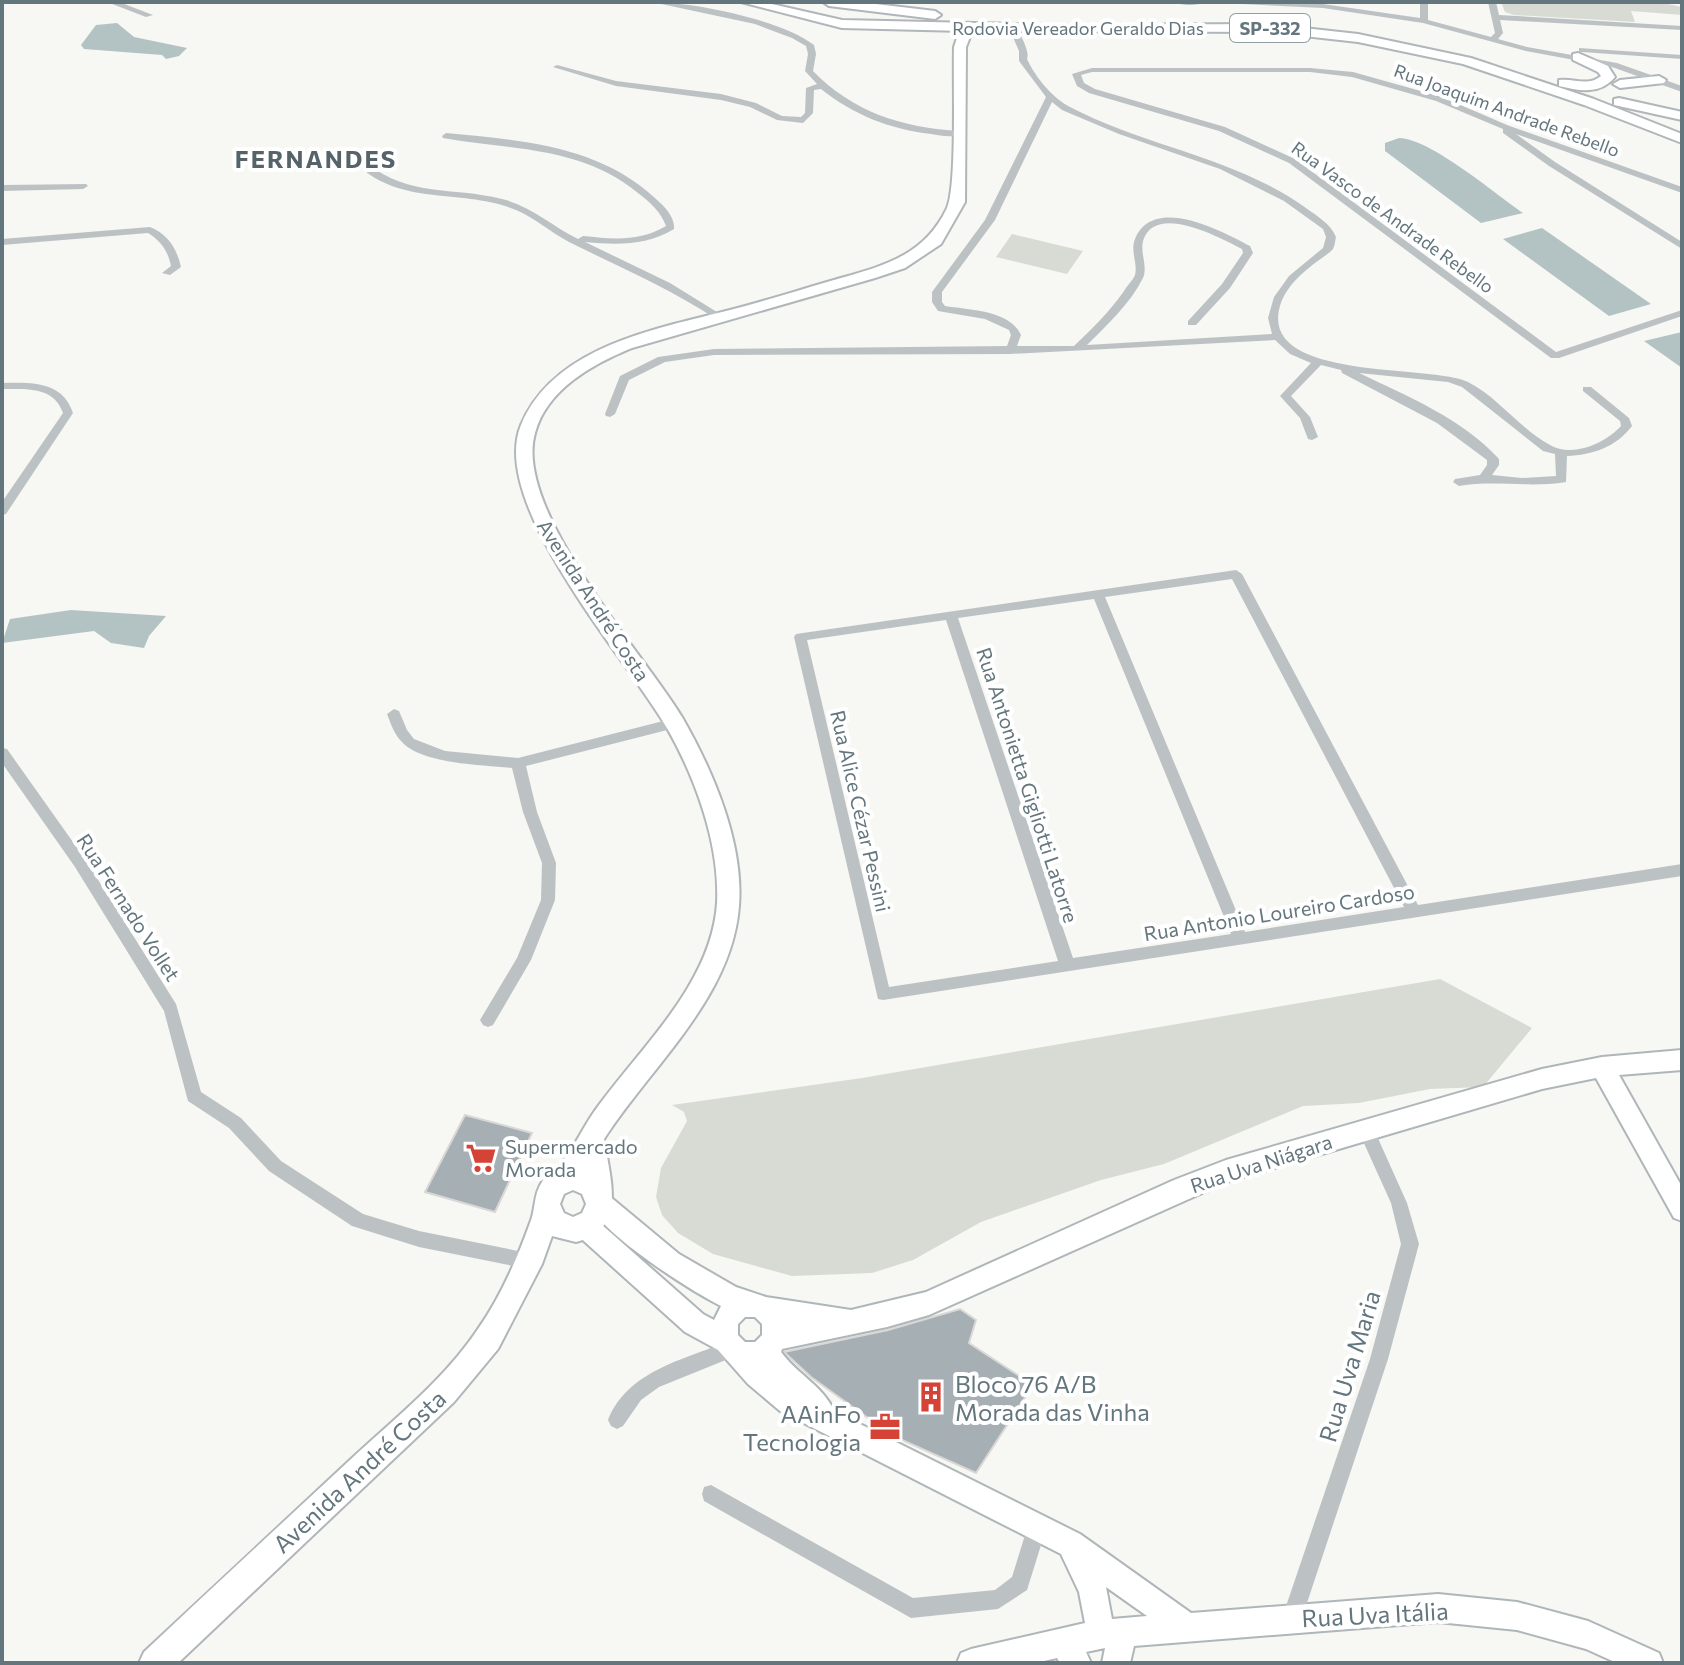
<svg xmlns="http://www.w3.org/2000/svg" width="1684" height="1665" font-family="Commissioner,sans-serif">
	<rect width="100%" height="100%" fill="#f7f7f4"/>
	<g fill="#d8dbd4">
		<polygon points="1501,2 1658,2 1682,7 1682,15 1631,11 1635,22 1514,15 1505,12"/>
		<polygon points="1012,234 1083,251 1067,274 996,257"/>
		<polygon points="1440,979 1532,1028 1483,1087 1430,1089 1359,1103 1303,1106 1164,1164 1101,1180 981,1222 913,1260 872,1273 792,1276 713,1254 678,1233 662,1215 656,1197 661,1168 687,1121 684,1112 672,1105 862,1078"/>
	</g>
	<g fill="#b3c3c3">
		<polygon points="117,23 134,37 187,48 179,56 166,59 162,55 84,49 81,45 96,25"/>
		<path d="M1399,138C1431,139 1494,193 1523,213L1481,223L1385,151V143Z"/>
		<polygon points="1542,228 1651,304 1609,316 1503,239"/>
		<polygon points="1682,332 1682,368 1644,341"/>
		<polygon points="71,610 166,616 149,636 144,648 111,643 94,631 2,643 10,619"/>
	</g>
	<g fill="#a6afb3" stroke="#d9d8d7" stroke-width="2">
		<polygon points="465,1115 532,1133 495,1212 425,1192"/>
		<polygon points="960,1309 976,1320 969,1343 1033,1385 976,1473 893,1436 811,1377 784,1352 888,1330"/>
	</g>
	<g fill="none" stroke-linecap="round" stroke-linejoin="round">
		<g stroke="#afb6b9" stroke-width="4">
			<path id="secondary" d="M1682,1050V1070L1619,1075L1682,1187V1221L1674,1218L1596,1078L1542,1089L1227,1182L929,1315L887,1327L782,1349L781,1352C796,1373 824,1387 834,1411L1080,1534L1191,1613L1438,1594L1517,1602L1588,1621L1659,1653L1663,1663H1617L1586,1649L1517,1630L1438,1622L1134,1646L1130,1663H1102L1105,1648L1086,1652L1091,1663H1060L1057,1658L1035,1663H957L961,1653L971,1649L1085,1623L1079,1592L1061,1554L780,1411L748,1384L718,1350L685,1332L575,1233L572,1225L575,1217L584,1214L593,1217L703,1314L714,1320L721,1306C689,1290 602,1234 588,1203L592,1195L600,1192L608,1195L679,1254L736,1287L766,1297L851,1310L926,1292L1174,1180L1226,1160L1542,1069L1602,1057ZM745,1317H755L762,1324V1335L755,1342H745L738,1335V1324ZM1106,1587L1147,1616L1112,1619Z"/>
		</g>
		<g stroke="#b0b6b9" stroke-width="4">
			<g id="primary">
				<path d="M741,2H763L842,20L1056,25L1268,24L1358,34L1471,58L1594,99L1682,134V143L1584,105L1463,64L1358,42L1268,32L986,31L970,37L966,47L965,202L941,244L905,268L875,278L632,348C593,364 547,389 535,433C513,510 642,651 682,717C713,771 744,843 739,906C732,998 651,1066 604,1139C610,1179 628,1230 576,1242L552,1236L542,1264L498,1349L454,1402L178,1663H139L144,1652C212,1588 281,1524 350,1460C394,1419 444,1380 478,1329C500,1298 517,1259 530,1223C536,1209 533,1195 542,1182C550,1169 547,1179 557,1168C574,1150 584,1124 599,1105C643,1045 712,982 717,903C720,844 695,777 667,728C627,659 488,504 521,425C554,346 656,329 730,310C765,301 799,290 834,280C882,266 924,257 947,208C957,186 953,79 954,47L958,35L964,31L842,28ZM573,1190L582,1194L586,1204L582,1213L573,1217L564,1213L560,1204L564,1194Z"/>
				<polygon points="823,2 859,2 935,11 941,15 935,19 829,6"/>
				<path d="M1578,53L1608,66L1615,77C1600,95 1580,91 1559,86V80C1575,78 1587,87 1601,76L1598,72L1573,60V54Z"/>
				<polygon points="1659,76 1666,80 1664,83 1620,88 1613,84 1620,80"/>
				<polygon points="1619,98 1682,112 1682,120 1614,105 1614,99"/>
			</g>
		</g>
		<g fill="#bcc2c4" fill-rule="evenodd">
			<polygon points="107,2 119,2 153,15 146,17"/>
			<path d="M652,2C693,2 782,20 814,45L816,54L813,71C853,112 901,127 957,131L961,134C953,138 941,136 931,134C889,129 854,115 821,89L814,90L813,113L803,123L777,120L750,107L721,100L616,86L553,67L557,65L616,81L721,94L756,103L782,116L801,117L805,113L806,88L817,84L805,71L808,54L806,46L792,38L755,24Z"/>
			<path d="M1175,2H1204C1198,6 1181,6 1175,2Z"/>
			<polygon points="1238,2 1323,4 1420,18 1420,2 1428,2 1428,20 1491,37 1495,33 1488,2 1496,2 1499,15 1682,26 1682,30 1500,20 1503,33 1498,39 1527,47 1617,63 1682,86 1682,92 1612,67 1526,51 1423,23 1323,8 1242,4"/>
			<path d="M1013,26C1019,30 1025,43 1027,51C1029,60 1025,56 1029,63C1037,79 1054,99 1070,107C1146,147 1235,157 1306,208C1318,217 1330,223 1336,237C1335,241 1335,245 1333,249C1330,253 1323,257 1319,260C1303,272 1286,286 1280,306C1258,382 1431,364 1468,382C1498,397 1520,429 1550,445C1572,458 1606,443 1621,426L1620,421L1583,391V387H1591L1629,418L1632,426C1616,447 1593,455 1567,456L1566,482C1530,488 1495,480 1459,486L1453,482L1455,479L1480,475L1487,465V460L1437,423L1342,373L1341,370L1321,365L1291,396L1310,417L1318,437L1312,440L1308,439L1300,418L1280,396L1311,363L1290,354L1275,340L1010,354L714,355L665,362L629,380L615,414L610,417L606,416L605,414L620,376L658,357L714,349L1007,346L1011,335L1009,330L985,319L938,311L932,302V292L985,220L1046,97L1019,61V51L1009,28ZM1052,102L1062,110L1119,134L1220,169L1284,201L1323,229L1326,237L1323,248L1289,276L1274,297L1268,318L1272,334L1087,345C1107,325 1130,304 1143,278C1148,267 1140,253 1143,241C1155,202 1220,238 1242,249L1243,253L1222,284L1188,321V325H1196L1230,288L1253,253L1250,246C1222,231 1153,194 1135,239C1130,251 1138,264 1135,275C1133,280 1127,286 1124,291C1109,312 1093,328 1074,346H1017L1021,335C1010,310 969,310 945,306L942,302V292L995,220ZM1359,373L1448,382L1462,387L1543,451L1555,454L1556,476L1522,478L1492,475L1499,465V459C1463,419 1407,396 1359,373Z"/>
			<polygon points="1579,48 1682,55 1682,59 1582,52 1579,52"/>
			<polygon points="1092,68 1310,68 1353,72 1442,97 1507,125 1682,187 1682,193 1516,134 1555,162 1682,242 1682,249 1549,166 1503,133 1503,129 1436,101 1352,77 1310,72 1092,72 1081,75 1084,83 1095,89 1225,127 1295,159 1556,352 1682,310 1682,316 1559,358 1551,358 1289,163 1219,131 1089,93 1077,86 1072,74"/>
			<path d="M446,133C520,140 599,145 656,199C665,207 675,217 674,229C645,246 618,245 585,242L670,283L725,317L716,319C669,288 619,267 569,242C550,232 535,218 516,210C464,188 402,207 358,165L366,163C412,198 450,186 502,199C531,206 552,226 578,239L583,236C613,239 639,242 666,226C661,212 650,202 638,193C581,146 512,150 443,138L442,136Z"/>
			<polygon points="86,184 88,186 83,189 2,191 2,185"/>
			<path d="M150,227C168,234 177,249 181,267L170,275L162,273L171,266C168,251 161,241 148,233L2,245V239Z"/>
			<path d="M2,383C31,382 63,381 73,413L6,514L2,515V502L63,413C54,386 26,389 2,389Z"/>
			<path d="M1236,570L1242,574L1418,905L1682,864V876L883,1000L878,999L794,637L796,634ZM1232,579L1404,907L1245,932L1105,597ZM1094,599L1231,934L1073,958L958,618ZM946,620L1058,961L889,987L807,640Z"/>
			<path d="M394,709L399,711L407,730L414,739L445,751L518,758L675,718L682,723L675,728L526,766L537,812L556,863L555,900L531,960L493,1025L488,1027L483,1025L480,1020L517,958L541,900L542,863L523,812L512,768C483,765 422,764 402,742C394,734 391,724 387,714Z"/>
			<polygon points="2,748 7,749 85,859 176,1004 201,1092 241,1118 281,1161 363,1214 419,1231 528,1253 534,1255 537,1261 534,1267 528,1269 419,1247 352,1226 269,1171 229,1128 188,1101 164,1011 75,867 2,763"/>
			<polygon points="1366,1123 1372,1125 1407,1203 1419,1244 1388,1359 1302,1618 1299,1625 1292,1628 1285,1625 1282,1618 1370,1359 1401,1244 1391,1203 1358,1130 1360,1125"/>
			<path d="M732,1340L738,1343L741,1349L738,1355L659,1387L641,1400L623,1426L617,1429L611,1426L608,1420C628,1370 686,1359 732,1340Z"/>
			<polygon points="711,1485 913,1598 995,1590 1012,1577 1030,1519 1037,1516 1044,1519 1047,1526 1027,1590 998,1609 911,1618 704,1501 702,1494 704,1487"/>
		</g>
		<use href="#secondary" fill="#fff" fill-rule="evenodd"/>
		<use href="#primary" fill="#fff" fill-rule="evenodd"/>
	</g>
	<defs>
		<g id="supermarket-bare" transform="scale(2.4)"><path d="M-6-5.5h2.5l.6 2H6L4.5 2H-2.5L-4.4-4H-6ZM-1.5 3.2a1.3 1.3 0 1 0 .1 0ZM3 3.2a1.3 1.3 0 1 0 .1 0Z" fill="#d54236" stroke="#fff" stroke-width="2.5" paint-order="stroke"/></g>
		<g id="building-bare" transform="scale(2.4)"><path d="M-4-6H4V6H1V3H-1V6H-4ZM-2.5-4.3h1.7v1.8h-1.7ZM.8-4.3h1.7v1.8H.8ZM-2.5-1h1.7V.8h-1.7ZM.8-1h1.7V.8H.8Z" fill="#d54236" stroke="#fff" stroke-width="2.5" paint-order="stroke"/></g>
		<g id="office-bare" transform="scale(2.4)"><path d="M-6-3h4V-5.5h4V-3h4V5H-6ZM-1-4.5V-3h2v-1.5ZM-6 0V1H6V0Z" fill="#d54236" stroke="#fff" stroke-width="2.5" paint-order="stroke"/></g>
	</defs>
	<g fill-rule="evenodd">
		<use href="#supermarket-bare" x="481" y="1158"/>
		<use href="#building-bare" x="931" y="1397"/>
		<use href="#office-bare" x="885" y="1427"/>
	</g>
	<g text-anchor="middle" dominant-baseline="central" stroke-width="8" stroke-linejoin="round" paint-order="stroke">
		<g font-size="18" fill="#64767d" stroke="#fff">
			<text x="1078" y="28">Rodovia Vereador Geraldo Dias</text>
			<text transform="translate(1507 110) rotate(20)">Rua Joaquim Andrade Rebello</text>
			<text transform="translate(1393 217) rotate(36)">Rua Vasco de Andrade Rebello</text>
		</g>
		<rect fill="#fff" stroke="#929fa4" stroke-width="2" x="1230" y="14" width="80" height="28" rx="6"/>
		<g font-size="18" font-weight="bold" fill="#64767d">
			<text x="1270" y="28">SP-332</text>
		</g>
		<g font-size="20" fill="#64767d" stroke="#fff">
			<text transform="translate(594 600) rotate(57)">Avenida André Costa</text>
			<text transform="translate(1028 785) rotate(72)">Rua Antonietta Gigliotti Latorre</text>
			<text transform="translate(861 811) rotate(77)">Rua Alice Cézar Pessini</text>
			<text transform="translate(129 907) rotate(57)">Rua Fernado Vollet</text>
			<text transform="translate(1279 912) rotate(-9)">Rua Antonio Loureiro Cardoso</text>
			<text transform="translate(1261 1163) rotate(-18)">Rua Uva Niágara</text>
		</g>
		<g font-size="20" fill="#64767d" stroke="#fff" text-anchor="start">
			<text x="505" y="1146">Supermercado<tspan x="505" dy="23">Morada</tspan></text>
		</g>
		<g font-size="24" font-weight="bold" letter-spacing="2" fill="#566369" stroke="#fff">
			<text x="316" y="158">FERNANDES</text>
		</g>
		<g font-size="24" fill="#64767d" stroke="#fff">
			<text transform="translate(1349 1366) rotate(-73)">Rua Uva Maria</text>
			<text transform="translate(359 1471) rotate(-43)">Avenida André Costa</text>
			<text transform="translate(1375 1614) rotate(-3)">Rua Uva Itália</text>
		</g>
		<g font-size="24" fill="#64767d" stroke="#fff" text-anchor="start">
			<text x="955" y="1383">Bloco 76 A/B<tspan x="955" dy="28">Morada das Vinha</tspan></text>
			<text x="861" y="1413" text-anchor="end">AAinFo<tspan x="861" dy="28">Tecnologia</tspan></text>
		</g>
	</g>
	<rect width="1684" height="1665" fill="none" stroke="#64767d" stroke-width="8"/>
</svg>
